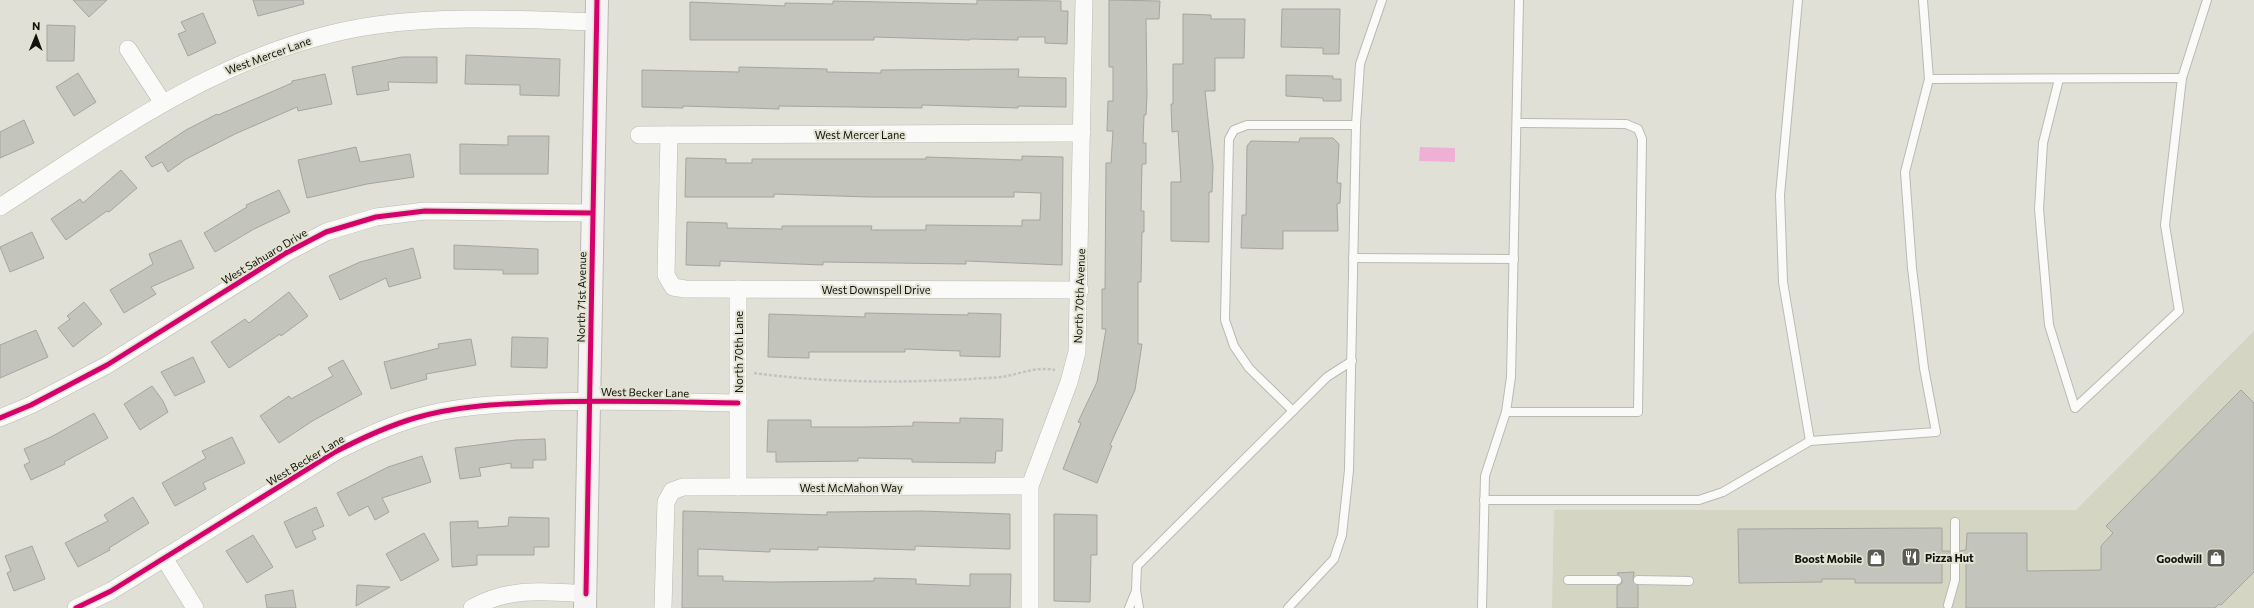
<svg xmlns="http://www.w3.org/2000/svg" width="2254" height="608" font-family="Commissioner,sans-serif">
	<rect width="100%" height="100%" fill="#e0e0d6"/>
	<polygon fill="#d5d5c3" points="2254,331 2254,608 1552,608 1554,510 2076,510"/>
	<polygon fill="#eeb1d5" points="1420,147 1455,148 1455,162 1419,161"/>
	<g fill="#c3c4bc" stroke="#a5a59e">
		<polygon points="73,0 107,0 89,17"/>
		<polygon points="253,0 303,0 304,4 258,16"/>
		<polygon points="977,0 1061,1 1061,11 1068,11 1067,44 1045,43 1045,37 1018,37 1018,40 970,39 970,40 874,37 874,40 690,40 690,2 785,6 785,3 833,4 833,1 977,4"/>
		<polygon points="1109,0 1160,1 1159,19 1146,19 1147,95 1146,115 1144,115 1143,143 1146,143 1146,164 1142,164 1141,211 1144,211 1144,232 1142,232 1141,282 1138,282 1138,344 1142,344 1135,390 1110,445 1112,446 1097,483 1063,469 1081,423 1078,422 1097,382 1106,329 1102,329 1102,289 1105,289 1106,163 1111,163 1113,131 1107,131 1108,101 1113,101 1113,67 1109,67"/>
		<polygon points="1282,9 1340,9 1339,54 1323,54 1323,48 1281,47"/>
		<polygon points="203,13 216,43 188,56 178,34 186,31 181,22"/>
		<polygon points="1183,14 1211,15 1211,19 1245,19 1244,58 1215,58 1215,91 1205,91 1213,166 1212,192 1209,192 1209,242 1171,241 1171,182 1181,182 1178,131 1172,132 1171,104 1173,104 1173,64 1183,64"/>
		<polygon points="47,25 75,26 74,61 47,61"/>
		<polygon points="466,55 560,59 559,96 520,95 520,85 465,84"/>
		<polygon points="402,57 437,57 437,83 388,82 389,90 357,95 352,67"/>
		<polygon points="739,67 827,69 827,72 881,73 881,70 1019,69 1018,77 1066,78 1066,107 1018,106 1018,108 922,105 922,108 779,106 779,109 683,106 683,108 642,107 642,70 739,72"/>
		<polygon points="78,73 96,102 74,116 56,87"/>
		<polygon points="325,74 332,104 298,111 297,107 235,134 186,159 168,172 162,162 152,167 145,157 186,130 217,114 218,115 292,83 292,81"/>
		<polygon points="1286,75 1333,76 1333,79 1341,79 1341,101 1323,101 1323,98 1286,96"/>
		<polygon points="24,120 34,143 0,158 0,132"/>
		<polygon points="508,136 549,136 548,174 460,174 460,144 508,145"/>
		<polygon points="1300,138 1333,138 1339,144 1337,183 1341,183 1340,203 1337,204 1338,231 1283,231 1283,249 1241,248 1242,215 1246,215 1247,146 1251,141 1299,142"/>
		<polygon points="356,147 360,162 410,154 414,177 367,184 307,198 298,160"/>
		<polygon points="1022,156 1063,157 1062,265 966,261 966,264 823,262 823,265 720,261 720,266 686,265 687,222 727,223 727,228 782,229 782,226 872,226 871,230 926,230 926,225 1022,226 1022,220 1040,220 1041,193 1014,192 1014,197 870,197 774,194 774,197 685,197 686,158 726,159 726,163 752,163 752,159 926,159 926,157 1022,160"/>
		<polygon points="121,170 137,188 109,212 107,211 66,240 51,219 80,199 83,203"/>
		<polygon points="279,190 290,212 254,229 215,252 204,233 247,207 246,205"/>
		<polygon points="32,232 44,258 10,272 0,247"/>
		<polygon points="181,240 194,268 151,287 156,294 124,313 110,290 153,264 149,254"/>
		<polygon points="454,245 538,249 538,274 503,274 503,270 454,269"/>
		<polygon points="413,248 421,278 389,287 386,278 340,300 329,276 360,262"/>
		<polygon points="289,292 308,316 281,336 280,334 229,368 211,342 245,319 249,323"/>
		<polygon points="84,302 102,324 73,347 58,328 70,319 67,316"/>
		<polygon points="865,313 968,315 968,313 1001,314 1000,357 960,356 960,351 905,349 905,352 809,352 809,358 768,357 769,314 865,317"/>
		<polygon points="36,330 48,357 0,378 0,345"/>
		<polygon points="512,337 548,338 547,368 511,367"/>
		<polygon points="471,339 476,365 426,374 427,379 391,389 384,362 439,348 438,344"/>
		<polygon points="193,357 205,382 175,396 161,372"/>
		<polygon points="343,360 362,394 314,420 279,443 260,416 289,396 291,399 333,376 328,368"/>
		<polygon points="152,386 163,401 168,412 140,430 124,404"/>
		<polygon points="2241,390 2254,403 2254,572 2221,605 2219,604 2215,608 1966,608 1966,563 1960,563 1960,551 1966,550 1967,533 2027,533 2027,571 2101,570 2101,546 2113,533 2106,526"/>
		<polygon points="94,413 108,438 64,462 65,464 31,480 24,465 30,462 24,449 51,437"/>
		<polygon points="960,418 1003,419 1002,451 996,451 995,463 912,462 912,459 858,458 858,461 776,462 776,452 767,452 768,420 811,420 811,427 864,427 913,426 913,422 960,423"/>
		<polygon points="232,437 245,463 203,483 206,489 175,506 162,483 206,458 202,451"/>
		<polygon points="545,439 546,460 533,460 533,468 511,468 511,463 479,468 481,476 460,479 455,448 516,440"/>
		<polygon points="422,456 431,482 382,498 389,512 375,520 368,506 349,516 337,493 388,467"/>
		<polygon points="133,497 149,523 109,548 110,550 78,567 65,543 108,521 104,515"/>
		<polygon points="316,507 324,526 312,531 316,539 296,548 284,522"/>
		<polygon points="683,511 827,515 827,512 921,511 1010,514 1010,549 915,546 915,550 818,547 818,550 770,549 770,552 698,549 698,576 723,576 723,581 771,582 874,581 874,578 916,579 916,584 970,586 970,574 1011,574 1010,608 682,608"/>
		<polygon points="1054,514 1097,515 1097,555 1091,555 1090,602 1054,601"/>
		<polygon points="509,517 549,518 549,547 534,547 534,555 477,555 477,565 452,567 450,522 478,521 478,528 508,526"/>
		<polygon points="1942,528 1942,551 1950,551 1950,563 1942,563 1942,583 1855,583 1855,579 1822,579 1822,582 1739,583 1738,529"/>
		<polygon points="424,533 439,560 401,581 386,554"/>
		<polygon points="253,535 273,567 247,583 226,551"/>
		<polygon points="32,546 45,579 14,591 7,573 11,571 5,556"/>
		<polygon points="1634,572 1633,580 1638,586 1638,608 1617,608 1617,586 1622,583 1622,580 1617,573"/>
		<polygon points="357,585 390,587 356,606"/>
		<polygon points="293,590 296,608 267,608 265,595"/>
	</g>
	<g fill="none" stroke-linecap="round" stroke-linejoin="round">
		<g stroke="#b9bab2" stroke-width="10">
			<g id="lane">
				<polyline points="1798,0 1780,195 1783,282 1810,441 1936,432 1924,368 1912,268 1905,172 1929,79 1923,0"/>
				<polyline points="1929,79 2182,78"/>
				<polyline points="2059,79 2043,143 2039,209 2049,325 2075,408 2179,311 2165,225 2182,78 2207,0"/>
				<polyline points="1353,258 1514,259"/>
				<polyline points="1293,411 1249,368 1234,346 1225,320 1229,139 1234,130 1247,125 1356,125"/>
				<polyline points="1506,412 1638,412 1642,139 1638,129 1626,124 1517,123"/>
				<polyline points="1484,500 1699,500 1723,492 1810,441"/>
				<polyline points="1568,580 1617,580"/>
				<polyline points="1638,580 1689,581"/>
				<polyline points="1948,605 1955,580 1955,522"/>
				<polyline points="1129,608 1136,591"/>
				<polyline points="1139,608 1136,590 1137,566 1327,377 1352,361"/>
				<polyline points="1288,608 1334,559 1342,535 1349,470 1356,125 1360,64 1382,0"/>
				<polyline points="1482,608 1485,476 1506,412 1511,377 1519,0"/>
			</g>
		</g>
		<g stroke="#b9bab2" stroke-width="18">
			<g id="street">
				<polyline points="128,49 163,103"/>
				<polyline points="639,135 1082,133"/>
				<polyline points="669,135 666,275 673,287 685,289 1080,290"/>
				<path d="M0,207C119,130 233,45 377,25C449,15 524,20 596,22"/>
				<polyline points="738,289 738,487"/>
				<polyline points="0,418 31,405 107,365 286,253 326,232 376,217 425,211 592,213"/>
				<polyline points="164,558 195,608"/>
				<path d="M76,608L111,591L335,452C360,439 388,426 415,418C458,405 503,404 547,402C611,400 674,402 738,403"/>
				<path d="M472,608C509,587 545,591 586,594"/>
				<polyline points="663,608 666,502 672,491 683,487 1030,486"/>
				<polyline points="1030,608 1030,486 1069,382 1077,352 1084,0"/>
			</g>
		</g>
		<g stroke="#b9bab2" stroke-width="24">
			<polyline id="secondary" points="585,608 597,0"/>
		</g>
		<path stroke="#c2c2bf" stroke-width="2.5" stroke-dasharray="3 2" stroke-linecap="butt" d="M754,373C826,383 899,383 971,379C981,378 992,378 1002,377C1020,374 1037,366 1055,370"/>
		<use href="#lane" stroke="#fafaf9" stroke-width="8"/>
		<use href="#street" stroke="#fafaf9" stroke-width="17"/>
		<use href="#secondary" stroke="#f6f3f4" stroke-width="22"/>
		<g stroke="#e3e3d3" stroke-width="8">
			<g id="cycleway">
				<polyline points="0,418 31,405 107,365 286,253 326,232 376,217 425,211 592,213"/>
				<polyline points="586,594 597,0"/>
				<path d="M76,608L111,591L335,452C360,439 388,426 415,418C458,405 503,404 547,402C611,400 674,402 738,403"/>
			</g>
		</g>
		<use href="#cycleway" stroke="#d6006c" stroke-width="5"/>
	</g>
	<defs>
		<g id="restaurant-square" transform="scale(1)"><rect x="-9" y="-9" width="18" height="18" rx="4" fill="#5b5b54" stroke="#e3e3d3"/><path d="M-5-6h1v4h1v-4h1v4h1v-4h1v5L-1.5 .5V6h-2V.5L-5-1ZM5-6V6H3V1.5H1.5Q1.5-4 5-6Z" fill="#fff"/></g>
		<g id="shop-square" transform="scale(1)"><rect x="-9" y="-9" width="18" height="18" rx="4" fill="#5b5b54" stroke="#e3e3d3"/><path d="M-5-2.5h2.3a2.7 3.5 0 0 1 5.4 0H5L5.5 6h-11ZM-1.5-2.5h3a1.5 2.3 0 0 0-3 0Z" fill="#fff"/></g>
	</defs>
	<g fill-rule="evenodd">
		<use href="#restaurant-square" x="1911" y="557"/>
		<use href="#shop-square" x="1876" y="558"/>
		<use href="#shop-square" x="2216" y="558"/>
	</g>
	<g text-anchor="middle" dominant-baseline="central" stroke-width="4" stroke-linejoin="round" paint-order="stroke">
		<g font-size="11" fill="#13130e" stroke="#e3e3d3">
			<text transform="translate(268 55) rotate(-20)">West Mercer Lane</text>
			<text x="860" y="134">West Mercer Lane</text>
			<text transform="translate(264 256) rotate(-31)">West Sahuaro Drive</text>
			<text x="876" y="289">West Downspell Drive</text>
			<text transform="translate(1079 296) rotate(-88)">North 70th Avenue</text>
			<text transform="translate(581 297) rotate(-89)">North 71st Avenue</text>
			<text transform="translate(738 352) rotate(-90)">North 70th Lane</text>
			<text transform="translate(645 392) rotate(1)">West Becker Lane</text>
			<text transform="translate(305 460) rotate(-31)">West Becker Lane</text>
			<text x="851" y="487">West McMahon Way</text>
		</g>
		<g font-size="11" font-weight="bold" fill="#13130e" stroke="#e3e3d3" text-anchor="end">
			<text x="1925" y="557" text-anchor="start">Pizza Hut</text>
			<text x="1862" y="558">Boost Mobile</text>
			<text x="2202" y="558">Goodwill</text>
		</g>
	</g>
	<g transform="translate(36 36) rotate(1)" stroke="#e3e3d3" stroke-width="3" paint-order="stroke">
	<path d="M0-3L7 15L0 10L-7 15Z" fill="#13130e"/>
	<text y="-6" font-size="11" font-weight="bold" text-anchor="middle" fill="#13130e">N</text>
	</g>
</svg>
